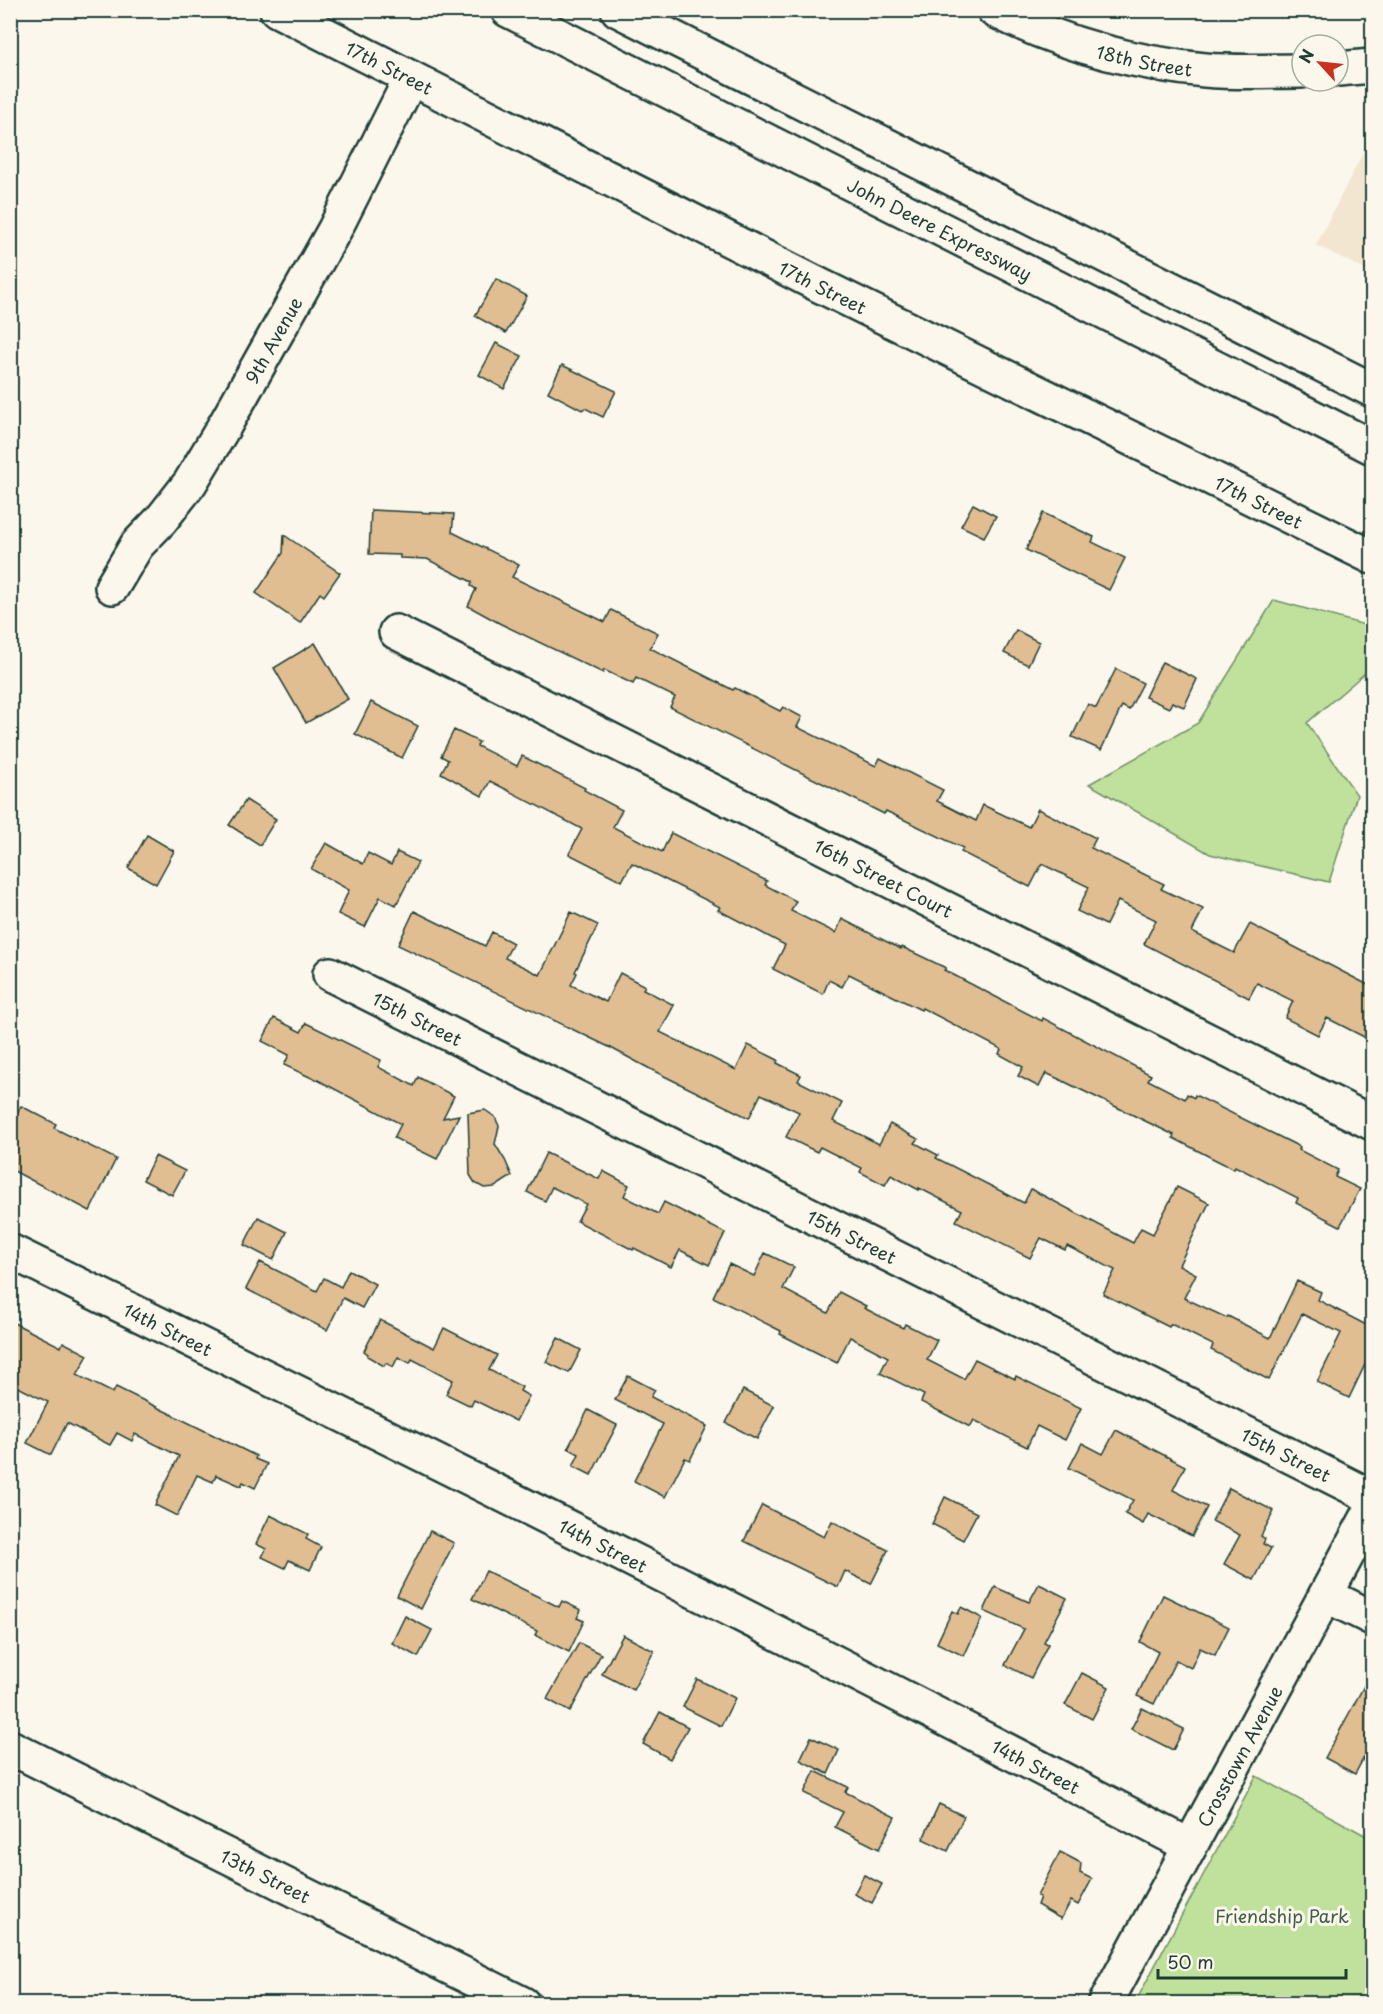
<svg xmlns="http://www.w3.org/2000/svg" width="1383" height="2014" font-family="'Playpen Sans',sans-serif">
	<rect width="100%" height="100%" fill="#fbf7ec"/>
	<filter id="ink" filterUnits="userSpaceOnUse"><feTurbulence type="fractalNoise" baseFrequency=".0167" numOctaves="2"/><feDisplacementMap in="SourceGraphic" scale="12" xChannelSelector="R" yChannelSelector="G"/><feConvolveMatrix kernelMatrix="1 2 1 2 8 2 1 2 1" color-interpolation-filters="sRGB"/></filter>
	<g filter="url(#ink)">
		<polygon fill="#f3e6d1" points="1372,135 1372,273 1316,245"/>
		<g fill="#bfe19b" stroke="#6f8f68" stroke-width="1.5">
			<polygon points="1209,11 1292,11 1266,15"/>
			<polygon points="1274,600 1372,627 1372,667 1307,723 1357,795 1329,882 1210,854 1089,784 1198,723"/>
			<polygon points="1256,1776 1372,1839 1372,2003 1135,2003"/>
		</g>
		<g fill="#e1bd92" stroke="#1f3d34" stroke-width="1.5">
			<polygon points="496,279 527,296 506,333 475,316"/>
			<polygon points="496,343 522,356 504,389 479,375"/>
			<polygon points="562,365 616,391 603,417 585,408 582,410 548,392"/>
			<polygon points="973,504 996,516 984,537 961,526"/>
			<polygon points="371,510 454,514 452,532 519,565 512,577 605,622 611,610 658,633 650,648 733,690 735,688 780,711 783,707 802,717 797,727 876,766 880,758 943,790 937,801 976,821 983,805 1029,827 1038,809 1096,838 1091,848 1164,884 1161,889 1203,909 1192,932 1234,953 1250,924 1372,987 1372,1041 1327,1018 1318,1035 1285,1018 1293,1001 1257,983 1249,998 1144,944 1156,920 1118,901 1106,925 1077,911 1089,887 1042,864 1030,887 961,852 963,848 886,811 884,814 670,707 675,697 636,678 633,684 604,670 603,673 501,624 468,606 476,589 471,586 472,582 427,559 400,558 400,555 369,554"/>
			<polygon points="1043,513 1094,537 1092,542 1125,558 1109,590 1026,550"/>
			<polygon points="284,535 340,573 324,596 320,593 300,623 256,593 283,553"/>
			<polygon points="1016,630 1039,642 1028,665 1004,653"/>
			<polygon points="315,643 348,699 306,723 274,668"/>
			<polygon points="1162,662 1197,679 1184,707 1172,702 1169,708 1145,697"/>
			<polygon points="1116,669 1143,683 1129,710 1122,706 1101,750 1072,737 1088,704 1096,708"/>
			<polygon points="371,702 418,726 402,758 355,734"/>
			<polygon points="454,730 479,742 477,746 517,766 522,756 585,788 584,790 622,810 613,827 662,852 671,833 767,881 765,885 796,901 791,911 836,933 842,919 901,949 902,947 946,968 944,970 1042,1021 1043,1018 1151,1075 1148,1080 1185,1099 1187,1094 1194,1098 1195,1095 1300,1147 1299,1150 1338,1170 1335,1177 1360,1189 1340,1226 1296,1203 1298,1198 1235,1166 1234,1169 1214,1159 1173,1138 1174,1135 1065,1082 1046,1073 1039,1087 1018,1076 1023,1067 999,1054 1001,1049 922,1008 921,1010 849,974 842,987 829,980 823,994 773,969 785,945 718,910 720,907 632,863 622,881 569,854 582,829 490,781 482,796 441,773 448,760 441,756"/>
			<polygon points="246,800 276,819 260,845 229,825"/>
			<polygon points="147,835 174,851 156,884 128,868"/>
			<polygon points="326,843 363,864 368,853 391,865 397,852 418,862 396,905 380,897 365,927 338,914 349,890 311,869"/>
			<polygon points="414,911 485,946 492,932 513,943 505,958 540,975 571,912 598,925 575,972 577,973 571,985 606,1002 620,973 645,986 643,989 674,1005 660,1032 736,1070 748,1045 778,1060 777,1063 801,1075 798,1081 842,1103 833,1121 879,1144 890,1124 918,1139 915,1143 938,1155 936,1158 1024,1203 1031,1189 1133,1243 1141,1228 1153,1234 1177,1187 1209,1203 1179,1265 1196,1274 1184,1298 1227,1318 1228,1316 1270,1338 1297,1281 1321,1292 1318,1300 1372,1328 1372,1350 1349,1398 1317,1382 1341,1333 1302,1314 1269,1380 1211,1350 1213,1345 1171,1324 1169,1327 1103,1294 1115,1270 1067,1246 1065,1250 1041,1238 1030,1258 956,1221 962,1210 919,1188 919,1190 891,1175 885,1185 860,1172 862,1168 820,1147 817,1152 786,1137 799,1112 761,1094 749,1118 654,1071 609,1047 398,945"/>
			<polygon points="274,1018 301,1032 306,1023 381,1060 378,1067 414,1086 418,1077 454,1096 443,1118 459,1115 437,1159 394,1138 401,1124 314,1078 314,1079 284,1065 289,1055 262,1041"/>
			<polygon points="21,1106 56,1124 54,1128 116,1159 90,1211 10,1169 10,1126"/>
			<polygon points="485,1110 495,1117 499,1126 495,1144 505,1160 512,1176 495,1187 484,1188 475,1183 470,1175 468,1113"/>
			<polygon points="546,1153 599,1179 603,1171 629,1185 624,1196 658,1214 664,1202 725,1233 709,1265 680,1250 671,1267 634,1248 633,1250 577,1221 586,1204 552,1187 545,1201 527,1192"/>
			<polygon points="155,1156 185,1171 172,1195 143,1180"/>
			<polygon points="258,1217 287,1232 273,1260 244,1245"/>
			<polygon points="765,1253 794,1267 783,1289 828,1313 839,1292 866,1306 864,1308 903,1328 905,1324 937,1340 927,1360 964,1379 975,1359 1015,1379 1016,1376 1081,1408 1065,1440 1037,1426 1027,1447 974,1420 970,1427 921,1402 924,1395 880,1373 888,1357 850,1337 837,1363 780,1334 781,1331 713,1297 729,1264 754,1276"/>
			<polygon points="260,1262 317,1291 324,1278 341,1287 349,1270 375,1284 362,1308 343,1298 327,1330 246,1289"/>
			<polygon points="380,1320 434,1348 444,1328 497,1355 489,1370 522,1387 520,1391 529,1396 516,1421 474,1400 471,1406 446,1394 453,1380 412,1359 410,1363 398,1357 393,1367 386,1363 384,1366 367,1356 368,1354 364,1351"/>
			<polygon points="10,1321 61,1347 63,1342 88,1355 77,1375 113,1393 116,1387 256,1456 255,1459 267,1464 255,1488 243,1482 241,1486 216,1475 213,1482 197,1475 177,1516 155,1505 179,1456 135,1434 132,1441 117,1433 110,1445 67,1423 51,1455 27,1443 48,1402 10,1383"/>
			<polygon points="558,1338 581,1350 569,1373 546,1362"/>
			<polygon points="628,1376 655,1390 651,1397 707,1426 690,1460 685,1458 665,1497 634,1481 663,1424 615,1400"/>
			<polygon points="743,1390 774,1406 757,1439 726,1423"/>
			<polygon points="588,1410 617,1425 591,1475 573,1466 579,1454 568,1448"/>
			<polygon points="1116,1430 1185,1466 1173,1490 1207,1507 1192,1536 1148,1514 1143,1524 1125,1514 1133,1500 1069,1468 1082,1443 1103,1454"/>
			<polygon points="1229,1488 1274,1511 1261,1536 1265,1539 1263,1544 1271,1548 1254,1580 1224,1564 1240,1535 1212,1521"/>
			<polygon points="945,1497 977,1513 963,1540 932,1524"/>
			<polygon points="762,1505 824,1537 832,1521 888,1550 871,1584 845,1571 838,1587 744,1541"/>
			<polygon points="270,1515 308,1534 306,1539 321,1547 310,1570 289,1560 285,1568 262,1557 266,1549 256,1544"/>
			<polygon points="430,1531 454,1543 421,1609 397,1596"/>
			<polygon points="486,1571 559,1607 562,1601 581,1610 577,1618 584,1621 569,1652 535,1635 537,1631 472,1599"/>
			<polygon points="1039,1584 1067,1598 1044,1642 1048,1644 1031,1678 1005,1665 1024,1629 984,1611 995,1587 1029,1602"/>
			<polygon points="1163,1595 1229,1627 1215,1655 1200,1648 1191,1668 1176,1660 1154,1704 1137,1696 1158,1652 1140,1642"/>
			<polygon points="961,1607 982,1618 964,1656 937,1643 952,1611 958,1614"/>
			<polygon points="405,1616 432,1630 418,1657 392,1643"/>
			<polygon points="623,1635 654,1651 633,1690 602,1674"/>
			<polygon points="579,1643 601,1654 570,1712 547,1699"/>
			<polygon points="1372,1671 1372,1742 1355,1774 1325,1758"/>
			<polygon points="1082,1673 1109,1687 1092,1719 1065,1705"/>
			<polygon points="697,1679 735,1698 721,1726 683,1707"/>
			<polygon points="1142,1708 1184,1729 1173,1750 1131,1729"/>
			<polygon points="660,1712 688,1727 670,1759 643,1744"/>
			<polygon points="811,1737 839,1750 828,1774 800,1760"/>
			<polygon points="815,1771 848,1787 845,1792 895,1817 879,1849 835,1827 843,1812 804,1793"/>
			<polygon points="939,1804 964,1816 948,1851 923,1839"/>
			<polygon points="1060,1852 1081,1863 1080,1873 1092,1879 1078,1905 1071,1901 1061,1919 1037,1905 1040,1897 1037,1896"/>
			<polygon points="864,1875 882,1884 872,1903 854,1894"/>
		</g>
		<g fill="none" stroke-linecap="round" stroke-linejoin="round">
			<g stroke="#1f3d34" stroke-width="38">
				<g id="minor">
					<path id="s1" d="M277,10L819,285L1372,557"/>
					<path id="s2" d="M994,10C1060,43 1132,63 1205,70C1237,73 1270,71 1302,71"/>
					<polyline points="1338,69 1372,66"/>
					<path id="s3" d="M112,587L137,545L161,520L190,483L226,423L335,229L411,78"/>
					<path id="s4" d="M396,632L1372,1123"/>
					<path id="s5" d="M330,974L1372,1497"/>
					<path id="s6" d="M10,1251C406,1445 800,1641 1190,1846"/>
					<polyline points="1326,1595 1372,1618"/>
					<path id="s7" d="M10,1747L523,2004"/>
					<path id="s8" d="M1105,2004L1372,1509"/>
				</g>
			</g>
			<g stroke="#1f3d34" stroke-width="38">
				<g id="highway">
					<path id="s9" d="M508,10L1372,447"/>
					<polyline points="618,10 1372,390"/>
				</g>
			</g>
			<use href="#minor" stroke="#fbf7ec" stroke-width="33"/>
			<use href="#highway" stroke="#fbf7ec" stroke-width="33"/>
		</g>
	</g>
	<g text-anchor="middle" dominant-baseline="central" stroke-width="6" stroke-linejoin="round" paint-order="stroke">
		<g font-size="18" fill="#1f3d34" stroke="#fbf7ec">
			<text stroke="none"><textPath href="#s2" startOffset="159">18th Street</textPath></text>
			<text stroke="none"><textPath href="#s1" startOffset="126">17th Street</textPath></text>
			<text stroke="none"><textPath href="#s9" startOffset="484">John Deere Expressway</textPath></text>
			<text stroke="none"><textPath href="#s1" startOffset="612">17th Street</textPath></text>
			<text stroke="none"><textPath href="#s3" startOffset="296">9th Avenue</textPath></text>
			<text stroke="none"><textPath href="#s1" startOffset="1098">17th Street</textPath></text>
			<text stroke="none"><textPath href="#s4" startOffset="546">16th Street Court</textPath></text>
			<text stroke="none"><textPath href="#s5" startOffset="98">15th Street</textPath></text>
			<text stroke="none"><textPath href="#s5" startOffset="584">15th Street</textPath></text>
			<text stroke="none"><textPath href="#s6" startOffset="176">14th Street</textPath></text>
			<text stroke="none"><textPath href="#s5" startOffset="1070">15th Street</textPath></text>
			<text stroke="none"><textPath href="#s6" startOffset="662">14th Street</textPath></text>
			<text stroke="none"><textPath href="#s8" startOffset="282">Crosstown Avenue</textPath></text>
			<text stroke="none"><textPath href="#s6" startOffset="1148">14th Street</textPath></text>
			<text stroke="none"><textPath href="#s7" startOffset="286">13th Street</textPath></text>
		</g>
		<g font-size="18" fill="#3f5e49" stroke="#fbf7ec">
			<text x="1282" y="1915">Friendship Park</text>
		</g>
	</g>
	<rect width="1383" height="2014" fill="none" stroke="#fbf7ec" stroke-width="36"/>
	<rect x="18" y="18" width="1347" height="1978" fill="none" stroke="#1f3d34" stroke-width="2" filter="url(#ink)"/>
	<g transform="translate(1320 63) rotate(297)"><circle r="28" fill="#fbf7ec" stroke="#a3ada2" stroke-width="1.5"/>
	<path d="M0-4.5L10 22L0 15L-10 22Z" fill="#c8321e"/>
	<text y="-9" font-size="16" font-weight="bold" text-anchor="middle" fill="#1f3d34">N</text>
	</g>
	<path d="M1158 1969v9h188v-9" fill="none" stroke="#1f3d34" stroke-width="3"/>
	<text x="1167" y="1969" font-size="18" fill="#1f3d34" stroke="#fbf7ec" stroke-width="4.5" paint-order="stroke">50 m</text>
</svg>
